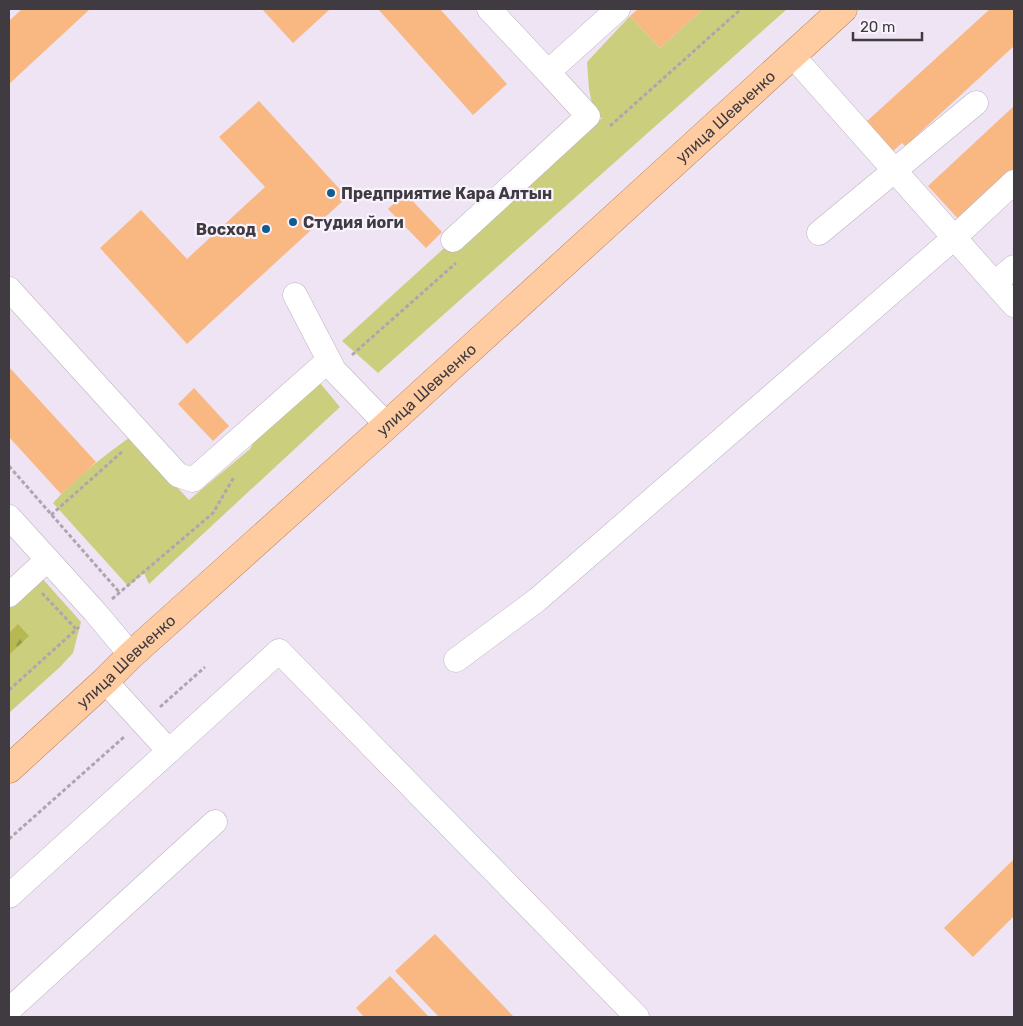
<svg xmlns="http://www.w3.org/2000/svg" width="1023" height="1026" font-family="Rubik,sans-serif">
	<defs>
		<pattern id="forest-firs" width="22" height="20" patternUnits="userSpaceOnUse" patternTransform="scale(1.25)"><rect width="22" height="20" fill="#b6b951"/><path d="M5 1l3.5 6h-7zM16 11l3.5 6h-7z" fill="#959845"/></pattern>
	</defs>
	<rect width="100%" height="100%" fill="#efe4f4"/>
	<g fill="#cbcf7d">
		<polygon points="703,9 787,9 378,373 342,341 453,240 602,118 594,114 589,89 587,62 630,16 660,48"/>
		<path d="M320,383L340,407L149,584L144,573L128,586L53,503C76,477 103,457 130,437L189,500L250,449L253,443Z"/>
		<polygon points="41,577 81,622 73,653 60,667 9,713 9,606"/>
	</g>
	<polygon fill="url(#forest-firs)" points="18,624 29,636 9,655 9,633"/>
	<g fill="#f9b782">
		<polygon points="22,9 90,9 9,84 9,21"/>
		<polygon points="262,9 328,9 329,10 293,43"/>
		<polygon points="378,9 440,9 507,84 473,115"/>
		<polygon points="638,9 703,9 660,48 630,16"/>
		<polygon points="990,9 1014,9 1014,46 915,137 917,140 908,149 902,143 892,152 865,123"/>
		<polygon points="259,101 347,197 187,344 100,248 141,210 187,259 265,187 219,137"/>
		<polygon points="1014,106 1014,172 961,222 928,186"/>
		<polygon points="405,193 442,232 426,248 388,209"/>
		<polygon points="9,367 96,462 61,494 9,437"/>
		<polygon points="194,388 229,426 213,441 178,404"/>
		<polygon points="1014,859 1014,916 973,957 944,928"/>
		<polygon points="435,934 514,1017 439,1017 395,971"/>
		<polygon points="390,976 429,1017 364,1017 356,1008"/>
	</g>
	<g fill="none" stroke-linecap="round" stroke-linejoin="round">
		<g stroke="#bdb3c2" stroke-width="25">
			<g id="minor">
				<polyline points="489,9 548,72"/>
				<polyline points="792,55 1014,305"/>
				<polyline points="819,233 976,103"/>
				<polyline points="453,240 588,116 548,72 618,9"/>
				<polyline points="995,283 1014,267"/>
				<polyline points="9,289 178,475 193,480 329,360"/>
				<polyline points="295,295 334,370 387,425"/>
				<polyline points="9,517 95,612 131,655"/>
				<polyline points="9,595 47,560"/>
				<polyline points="456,660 537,600 955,237 1014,182"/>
				<polyline points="105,681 169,751 279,651 637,1017"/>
				<polyline points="9,896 169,751"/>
				<polyline points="9,1010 215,822"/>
			</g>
		</g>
		<g stroke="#bc8357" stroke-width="29">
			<g id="major">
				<path id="s1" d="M9,769L105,681L131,655L387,425L843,9"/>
			</g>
		</g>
		<g stroke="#aea5b1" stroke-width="3" stroke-dasharray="4 2.5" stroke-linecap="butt">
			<polyline points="610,126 741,9"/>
			<polyline points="352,355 456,263"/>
			<polyline points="9,466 120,593"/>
			<polyline points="51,515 124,450"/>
			<polyline points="42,593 76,629"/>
			<polyline points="112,599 213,513 234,477"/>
			<polyline points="9,690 79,627"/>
			<polyline points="160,707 205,667"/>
			<polyline points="9,839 124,737"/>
		</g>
		<use href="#minor" stroke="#fff" stroke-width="24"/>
		<use href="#major" stroke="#ffcca1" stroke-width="28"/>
	</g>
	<g fill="#125b8f" stroke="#f9f3fd" stroke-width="2">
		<circle cx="331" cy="193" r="5"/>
		<circle cx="293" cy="222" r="5"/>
		<circle cx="266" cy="229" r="5"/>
	</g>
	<g text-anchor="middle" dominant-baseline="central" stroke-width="4.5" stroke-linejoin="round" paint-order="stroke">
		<g font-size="16" fill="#3f3b41" stroke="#f9f3fd">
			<text stroke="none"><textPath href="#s1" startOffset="969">улица Шевченко</textPath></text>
			<text stroke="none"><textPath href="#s1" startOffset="564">улица Шевченко</textPath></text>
			<text stroke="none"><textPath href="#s1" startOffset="159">улица Шевченко</textPath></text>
		</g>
		<g font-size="16" font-weight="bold" fill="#3f3b41" stroke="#f9f3fd" text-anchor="start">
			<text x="341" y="193">Предприятие Кара Алтын</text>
			<text x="303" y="222">Студия йоги</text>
			<text x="256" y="229" text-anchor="end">Восход</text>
		</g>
	</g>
	<rect width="1023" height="1026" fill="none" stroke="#3f3b41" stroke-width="20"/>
	<path d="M853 32v8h69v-8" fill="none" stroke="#3f3b41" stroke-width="2.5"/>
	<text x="860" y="32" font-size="15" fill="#3f3b41" stroke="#f9f3fd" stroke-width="4" paint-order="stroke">20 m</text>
</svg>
